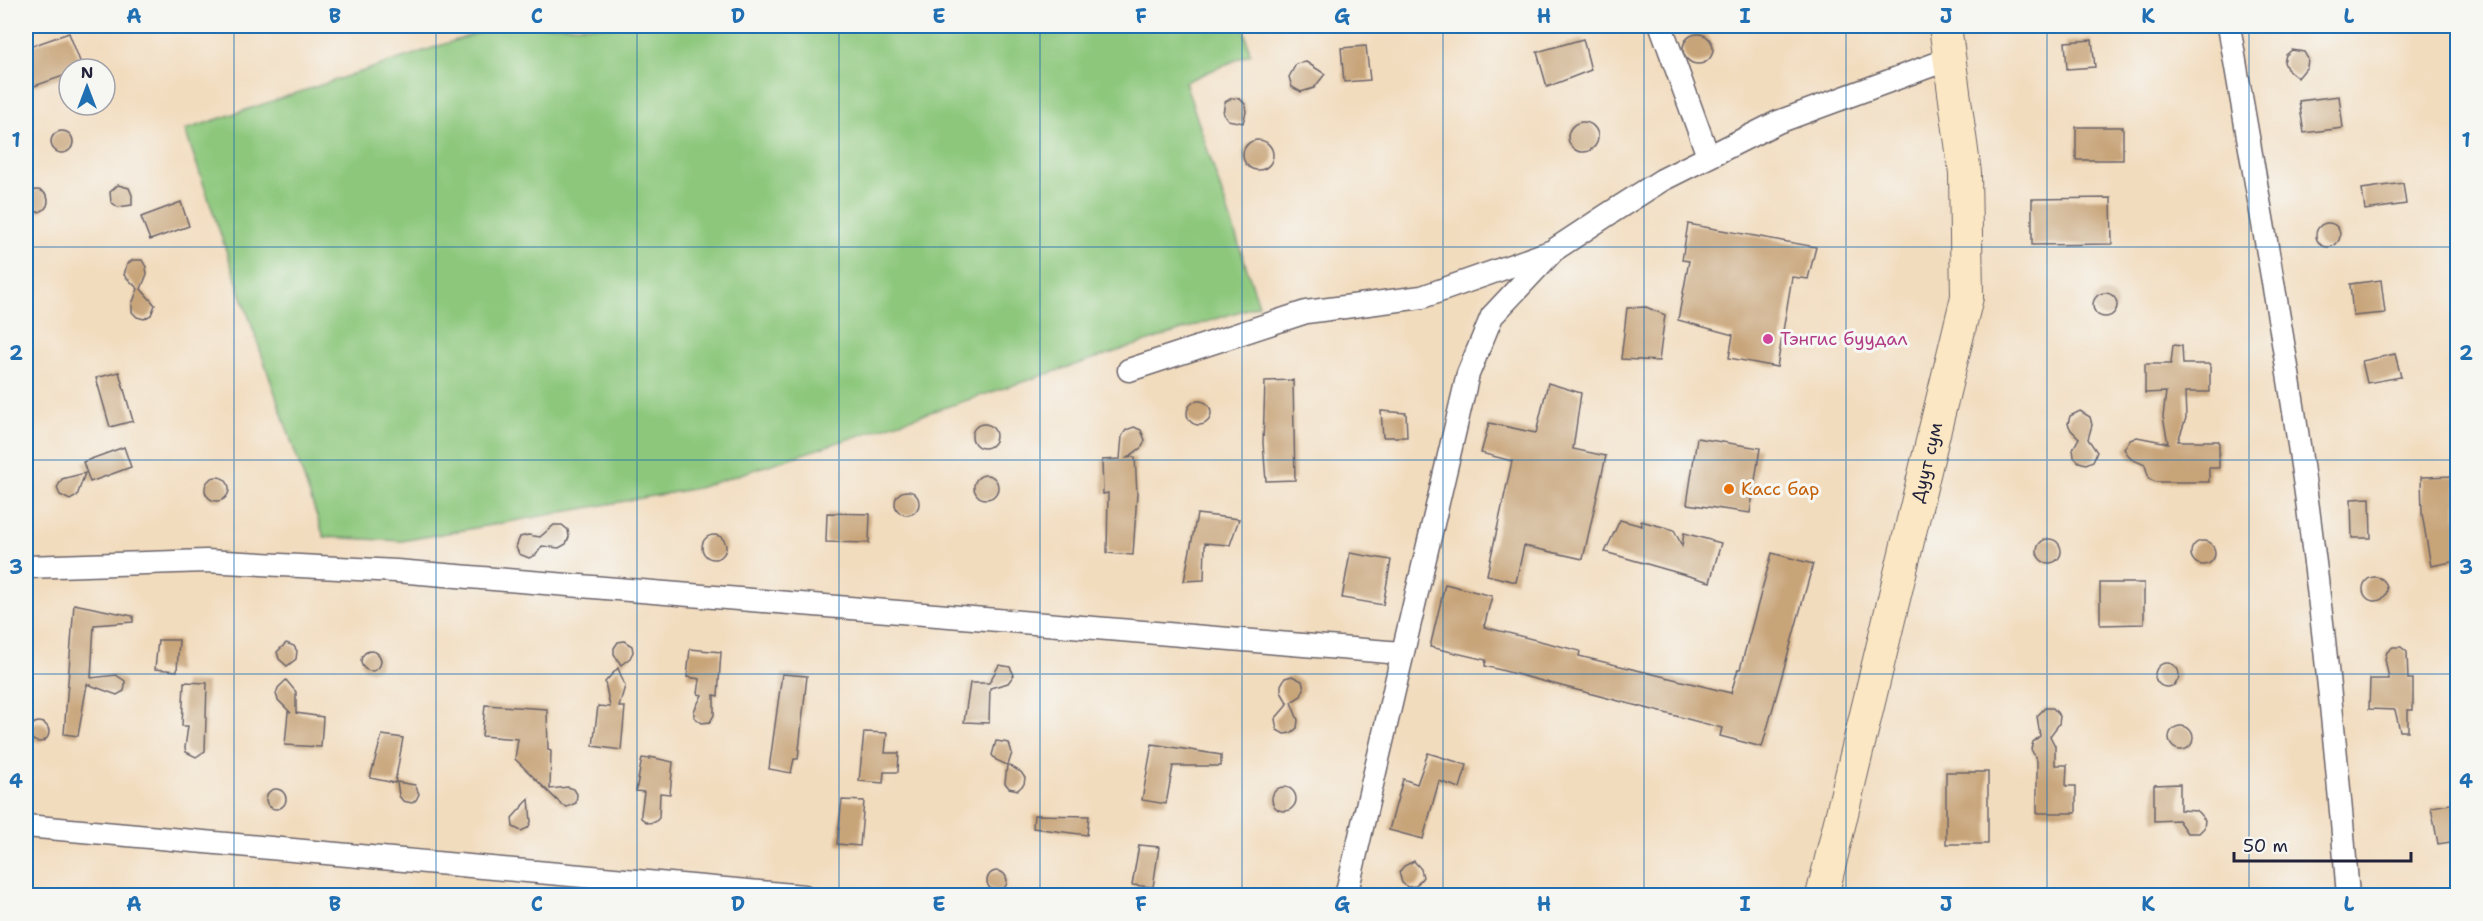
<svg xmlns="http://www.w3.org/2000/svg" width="2483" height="921" font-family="'Shantell Sans',sans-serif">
	<rect width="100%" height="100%" fill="#f6f6f2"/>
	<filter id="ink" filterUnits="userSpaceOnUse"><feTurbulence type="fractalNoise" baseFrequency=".0167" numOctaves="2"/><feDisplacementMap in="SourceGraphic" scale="12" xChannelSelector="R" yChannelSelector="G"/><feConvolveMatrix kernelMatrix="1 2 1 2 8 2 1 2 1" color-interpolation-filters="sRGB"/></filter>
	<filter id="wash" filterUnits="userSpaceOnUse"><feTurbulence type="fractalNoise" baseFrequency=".008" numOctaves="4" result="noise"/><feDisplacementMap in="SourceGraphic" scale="24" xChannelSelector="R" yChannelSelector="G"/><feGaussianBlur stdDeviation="1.35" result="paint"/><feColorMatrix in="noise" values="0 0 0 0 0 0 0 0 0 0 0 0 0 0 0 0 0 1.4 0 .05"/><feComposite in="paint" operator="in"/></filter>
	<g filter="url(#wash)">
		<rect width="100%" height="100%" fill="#f2dcbe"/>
		<polygon fill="#8cc77c" stroke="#57745c" stroke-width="1.5" points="499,26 1244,26 1250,54 1185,82 1259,305 698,488 402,541 324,537 185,130"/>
		<g id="blocks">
			<g fill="#c8a479">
				<polygon points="69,33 83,69 69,69 69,74 26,89 26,48"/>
				<circle cx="1698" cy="49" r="15"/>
				<polygon points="1583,39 1591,70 1547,87 1537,52"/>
				<polygon points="2092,40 2095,67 2067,69 2065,42"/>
				<polygon points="1366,46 1370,80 1344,82 1341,48"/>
				<polygon points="2292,50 2304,52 2308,59 2307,67 2298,78 2287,69 2284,62 2286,55"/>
				<polygon points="1306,62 1325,74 1314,88 1301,92 1292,87 1289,77 1296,64"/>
				<polygon points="2339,96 2343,128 2304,133 2299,101"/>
				<polygon points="1232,98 1240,99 1245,104 1246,112 1243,123 1228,120 1223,113 1225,102"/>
				<circle cx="1583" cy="137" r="15"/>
				<rect x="2076" y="127" width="47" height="33"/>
				<circle cx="62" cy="142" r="11"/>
				<circle cx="1258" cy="155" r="15"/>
				<polygon points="2403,183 2406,204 2365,210 2362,189"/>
				<polygon points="118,185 129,188 132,195 132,205 118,207 111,202 110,192"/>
				<circle cx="37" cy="201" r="11"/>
				<polygon points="2111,198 2112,244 2032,245 2032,199"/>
				<polygon points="181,202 189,226 150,240 141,217"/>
				<circle cx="2328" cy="235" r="12"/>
				<polygon points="1688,224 1816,247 1808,279 1792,277 1777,367 1729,358 1733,335 1678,320 1689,261 1682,260"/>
				<polygon points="133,260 142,260 146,267 147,274 141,289 155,305 151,315 144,319 137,317 132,312 132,304 138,289 124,275 127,264"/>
				<polygon points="2381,280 2385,313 2353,316 2350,284"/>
				<circle cx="2105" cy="305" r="12"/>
				<polygon points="1646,307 1665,315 1659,361 1621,359 1627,308"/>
				<polygon points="2173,345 2182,346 2183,364 2210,364 2210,392 2185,392 2186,418 2178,441 2219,441 2219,468 2209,468 2209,482 2156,482 2149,479 2145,465 2131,459 2124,449 2130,440 2137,437 2168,443 2163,417 2166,392 2145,393 2145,364 2171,364"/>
				<polygon points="2395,354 2401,377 2367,383 2362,361"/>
				<polygon points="119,372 133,421 110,427 96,378"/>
				<polygon points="1293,380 1295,480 1266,481 1263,443 1265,381"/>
				<polygon points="1548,383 1581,393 1573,449 1606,456 1583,559 1524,546 1516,582 1487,575 1512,461 1481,453 1489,423 1536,433"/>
				<circle cx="1199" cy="413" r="12"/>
				<polygon points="1381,411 1406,413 1407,437 1383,437"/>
				<polygon points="2080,411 2090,417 2092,425 2088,439 2097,452 2093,461 2086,464 2079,462 2074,457 2073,449 2079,438 2071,430 2068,424 2070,416"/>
				<circle cx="984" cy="436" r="12"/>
				<polygon points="1134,427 1141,430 1145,440 1142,447 1127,458 1135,457 1137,493 1133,555 1107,553 1108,493 1103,494 1102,460 1120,459 1122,436 1126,430"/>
				<polygon points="1697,438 1760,448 1750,513 1687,504"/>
				<polygon points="124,447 131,467 90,482 83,462"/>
				<polygon points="85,473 77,496 70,500 60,495 57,488 62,479"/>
				<circle cx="986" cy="487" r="12"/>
				<polygon points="2456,476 2457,561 2431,566 2422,514 2421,477"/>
				<circle cx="217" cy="489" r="12"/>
				<circle cx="907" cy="503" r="12"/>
				<polygon points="2370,498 2371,538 2352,538 2351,499"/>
				<polygon points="827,513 870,514 869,543 826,542"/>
				<polygon points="1197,514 1239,519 1230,545 1205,543 1204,580 1184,581"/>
				<polygon points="1620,520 1642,526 1641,521 1674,530 1682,546 1684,533 1721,543 1710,582 1605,552"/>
				<polygon points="554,525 562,525 568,530 569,537 566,544 559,548 542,546 536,555 529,558 519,554 516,547 520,537 528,535 540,537"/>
				<circle cx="714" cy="547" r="12"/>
				<circle cx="2049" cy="551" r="12"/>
				<circle cx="2203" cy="553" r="12"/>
				<polygon points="1350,553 1391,560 1383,605 1342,598"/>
				<polygon points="1772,553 1813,564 1762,747 1720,736 1722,728 1485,666 1486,660 1430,647 1445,584 1492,596 1484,627 1580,651 1579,656 1731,693 1738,669 1740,669"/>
				<circle cx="2375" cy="589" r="12"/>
				<polygon points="2100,583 2144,583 2144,624 2100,625"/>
				<polygon points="74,604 133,616 133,622 94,625 91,678 116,675 125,681 125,686 124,691 117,695 87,684 78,736 64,734"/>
				<polygon points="158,640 179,640 177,671 155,669"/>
				<polygon points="624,641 632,646 633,652 630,658 621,665 614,654 614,648 618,642"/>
				<polygon points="286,643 294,646 297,651 296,659 287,666 279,659 277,652"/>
				<polygon points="2393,647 2401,647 2407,652 2408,679 2413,679 2413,710 2408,710 2408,731 2400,731 2395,710 2369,709 2370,679 2389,679 2385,659 2387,652"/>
				<polygon points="690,649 721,652 718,696 714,695 714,715 710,722 702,723 694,717 694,711 702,695 698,694 700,679 687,677"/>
				<circle cx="371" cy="661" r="10"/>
				<circle cx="2167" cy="675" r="12"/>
				<polygon points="999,665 1010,667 1014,675 1008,683 990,688 989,723 964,722 970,683 989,683"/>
				<polygon points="618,668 625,686 619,707 625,707 621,750 593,746 598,706 610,707 605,682"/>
				<polygon points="782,674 807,676 798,759 794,759 791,773 769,769"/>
				<polygon points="1292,676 1302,681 1304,689 1301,696 1291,702 1298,720 1297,728 1291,733 1284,734 1277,730 1275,719 1288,704 1281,692 1281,685 1285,678"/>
				<polygon points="286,680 296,692 296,713 323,717 321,747 285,745 288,712 291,713 278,700 276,694 278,688"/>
				<polygon points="184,682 207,683 205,751 196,757 186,752 185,748 188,726 182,726"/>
				<polygon points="485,705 547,709 548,750 551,751 550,789 568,787 574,789 577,794 576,803 567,807 562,805 515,759 518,739 482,736"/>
				<polygon points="2045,708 2053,708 2060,716 2059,724 2050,736 2055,746 2055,765 2067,765 2066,786 2076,786 2076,813 2037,813 2037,761 2031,749 2033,742 2040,736 2037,716"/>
				<circle cx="39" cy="732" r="10"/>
				<circle cx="2181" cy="738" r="12"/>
				<polygon points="864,732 887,733 885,753 899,753 898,772 884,772 883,783 859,781"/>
				<polygon points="382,735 403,738 395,783 370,778"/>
				<polygon points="996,741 1009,743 1012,753 1008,765 1021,772 1025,778 1024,784 1018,790 1009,788 1005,783 1007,765 996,760 992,755"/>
				<polygon points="1152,744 1221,755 1221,766 1173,766 1166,804 1142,800"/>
				<polygon points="1428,753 1467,765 1460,788 1439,781 1423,839 1389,830 1403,779 1417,784"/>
				<polygon points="650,757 673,762 670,794 660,793 659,818 655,822 648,823 641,818 641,813 644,792 636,791 642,758 650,759"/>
				<rect x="1946" y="772" width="42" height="72"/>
				<polygon points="397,782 415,785 419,794 416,800 412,803 403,801 399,796"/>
				<polygon points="2180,784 2180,810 2197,811 2205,820 2204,828 2199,833 2187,833 2178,820 2154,821 2154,785"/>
				<circle cx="1284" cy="799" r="12"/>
				<circle cx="276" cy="799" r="10"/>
				<polygon points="529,799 531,822 528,828 521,831 513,827 512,818"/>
				<polygon points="842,800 864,801 860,846 837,844"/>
				<polygon points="2457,803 2457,841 2438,844 2431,807"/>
				<polygon points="1034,815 1089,816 1087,835 1033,828"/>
				<polygon points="1139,845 1159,847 1153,887 1132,885"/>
				<polygon points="1414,861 1421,869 1423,877 1416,886 1408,887 1402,883 1399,872 1404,866"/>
				<circle cx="997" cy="881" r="10"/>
			</g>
		</g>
	</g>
	<g filter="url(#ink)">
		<use href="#blocks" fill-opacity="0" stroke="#6b6369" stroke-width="1.5"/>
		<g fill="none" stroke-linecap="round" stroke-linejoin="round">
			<g stroke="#6b6369" stroke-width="25">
				<g id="minor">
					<polyline points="1661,26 1708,156"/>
					<path d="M2229,26C2256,186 2286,347 2308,508C2325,637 2338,766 2348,896"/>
					<polyline points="1129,370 1306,312 1422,297 1550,252"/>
					<polyline points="26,567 206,561 396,571 1401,653"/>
					<polyline points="26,826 804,896"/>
					<polyline points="1346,896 1468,374 1492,316 1554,250 1607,215 1662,180 1778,122 1949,59"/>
				</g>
			</g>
			<g stroke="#6b6369" stroke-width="34">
				<g id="secondary">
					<path id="s1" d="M1822,896L1967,297L1965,173L1945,26"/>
				</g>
			</g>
			<use href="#minor" stroke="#fff" stroke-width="22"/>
			<use href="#secondary" stroke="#fbe7c3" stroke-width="32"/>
		</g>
	</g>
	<path fill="none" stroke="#1f6fb2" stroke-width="1.5" stroke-opacity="0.55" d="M234,26V896M436,26V896M637,26V896M839,26V896M1040,26V896M1242,26V896M1443,26V896M1644,26V896M1846,26V896M2047,26V896M2249,26V896M26,247H2458M26,460H2458M26,674H2458"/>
	<circle fill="#d1479c" stroke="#f6f6f2" stroke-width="2" cx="1768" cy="339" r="6"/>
	<circle fill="#e8710a" stroke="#f6f6f2" stroke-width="2" cx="1729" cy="489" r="6"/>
	<g text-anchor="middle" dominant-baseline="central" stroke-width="6" stroke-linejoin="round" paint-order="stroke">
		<g font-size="18" fill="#b23c85" stroke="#f6f6f2" text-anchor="start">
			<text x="1780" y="339">Тэнгис буудал</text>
		</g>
		<g font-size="18" fill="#22223b" stroke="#f6f6f2">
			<text stroke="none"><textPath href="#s1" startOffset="446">Дуут сум</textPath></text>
		</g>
		<g font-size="18" fill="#c56008" stroke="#f6f6f2" text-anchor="start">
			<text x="1741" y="489">Касс бар</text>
		</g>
	</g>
	<rect width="2483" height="921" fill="none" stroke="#f6f6f2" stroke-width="66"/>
	<g transform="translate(87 87)"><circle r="28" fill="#f6f6f2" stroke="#a1a1a9" stroke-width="1.5"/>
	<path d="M0-4.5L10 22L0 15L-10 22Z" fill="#1f6fb2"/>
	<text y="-9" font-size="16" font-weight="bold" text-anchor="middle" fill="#22223b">N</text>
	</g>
	<path d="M2234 852v9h177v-9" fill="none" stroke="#22223b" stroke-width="3"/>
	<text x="2243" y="852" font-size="18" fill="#22223b" stroke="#f6f6f2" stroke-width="4.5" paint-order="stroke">50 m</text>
	<rect x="33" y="33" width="2417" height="855" fill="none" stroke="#1f6fb2" stroke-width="2"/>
	<g font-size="20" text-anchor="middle" font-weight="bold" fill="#1f6fb2">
		<text x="134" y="23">A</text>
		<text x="335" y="23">B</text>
		<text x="537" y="23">C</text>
		<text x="738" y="23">D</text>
		<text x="939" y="23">E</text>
		<text x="1141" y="23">F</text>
		<text x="1342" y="23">G</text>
		<text x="1544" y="23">H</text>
		<text x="1745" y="23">I</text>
		<text x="1946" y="23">J</text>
		<text x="2148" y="23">K</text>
		<text x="2349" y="23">L</text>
		<text x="16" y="147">1</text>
		<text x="2466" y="147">1</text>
		<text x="16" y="360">2</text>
		<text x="2466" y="360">2</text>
		<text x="16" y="574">3</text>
		<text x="2466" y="574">3</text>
		<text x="16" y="788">4</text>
		<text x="2466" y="788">4</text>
		<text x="134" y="911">A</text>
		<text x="335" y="911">B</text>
		<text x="537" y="911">C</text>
		<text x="738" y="911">D</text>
		<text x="939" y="911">E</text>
		<text x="1141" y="911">F</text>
		<text x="1342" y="911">G</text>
		<text x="1544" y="911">H</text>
		<text x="1745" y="911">I</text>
		<text x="1946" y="911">J</text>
		<text x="2148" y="911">K</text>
		<text x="2349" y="911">L</text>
	</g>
</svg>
